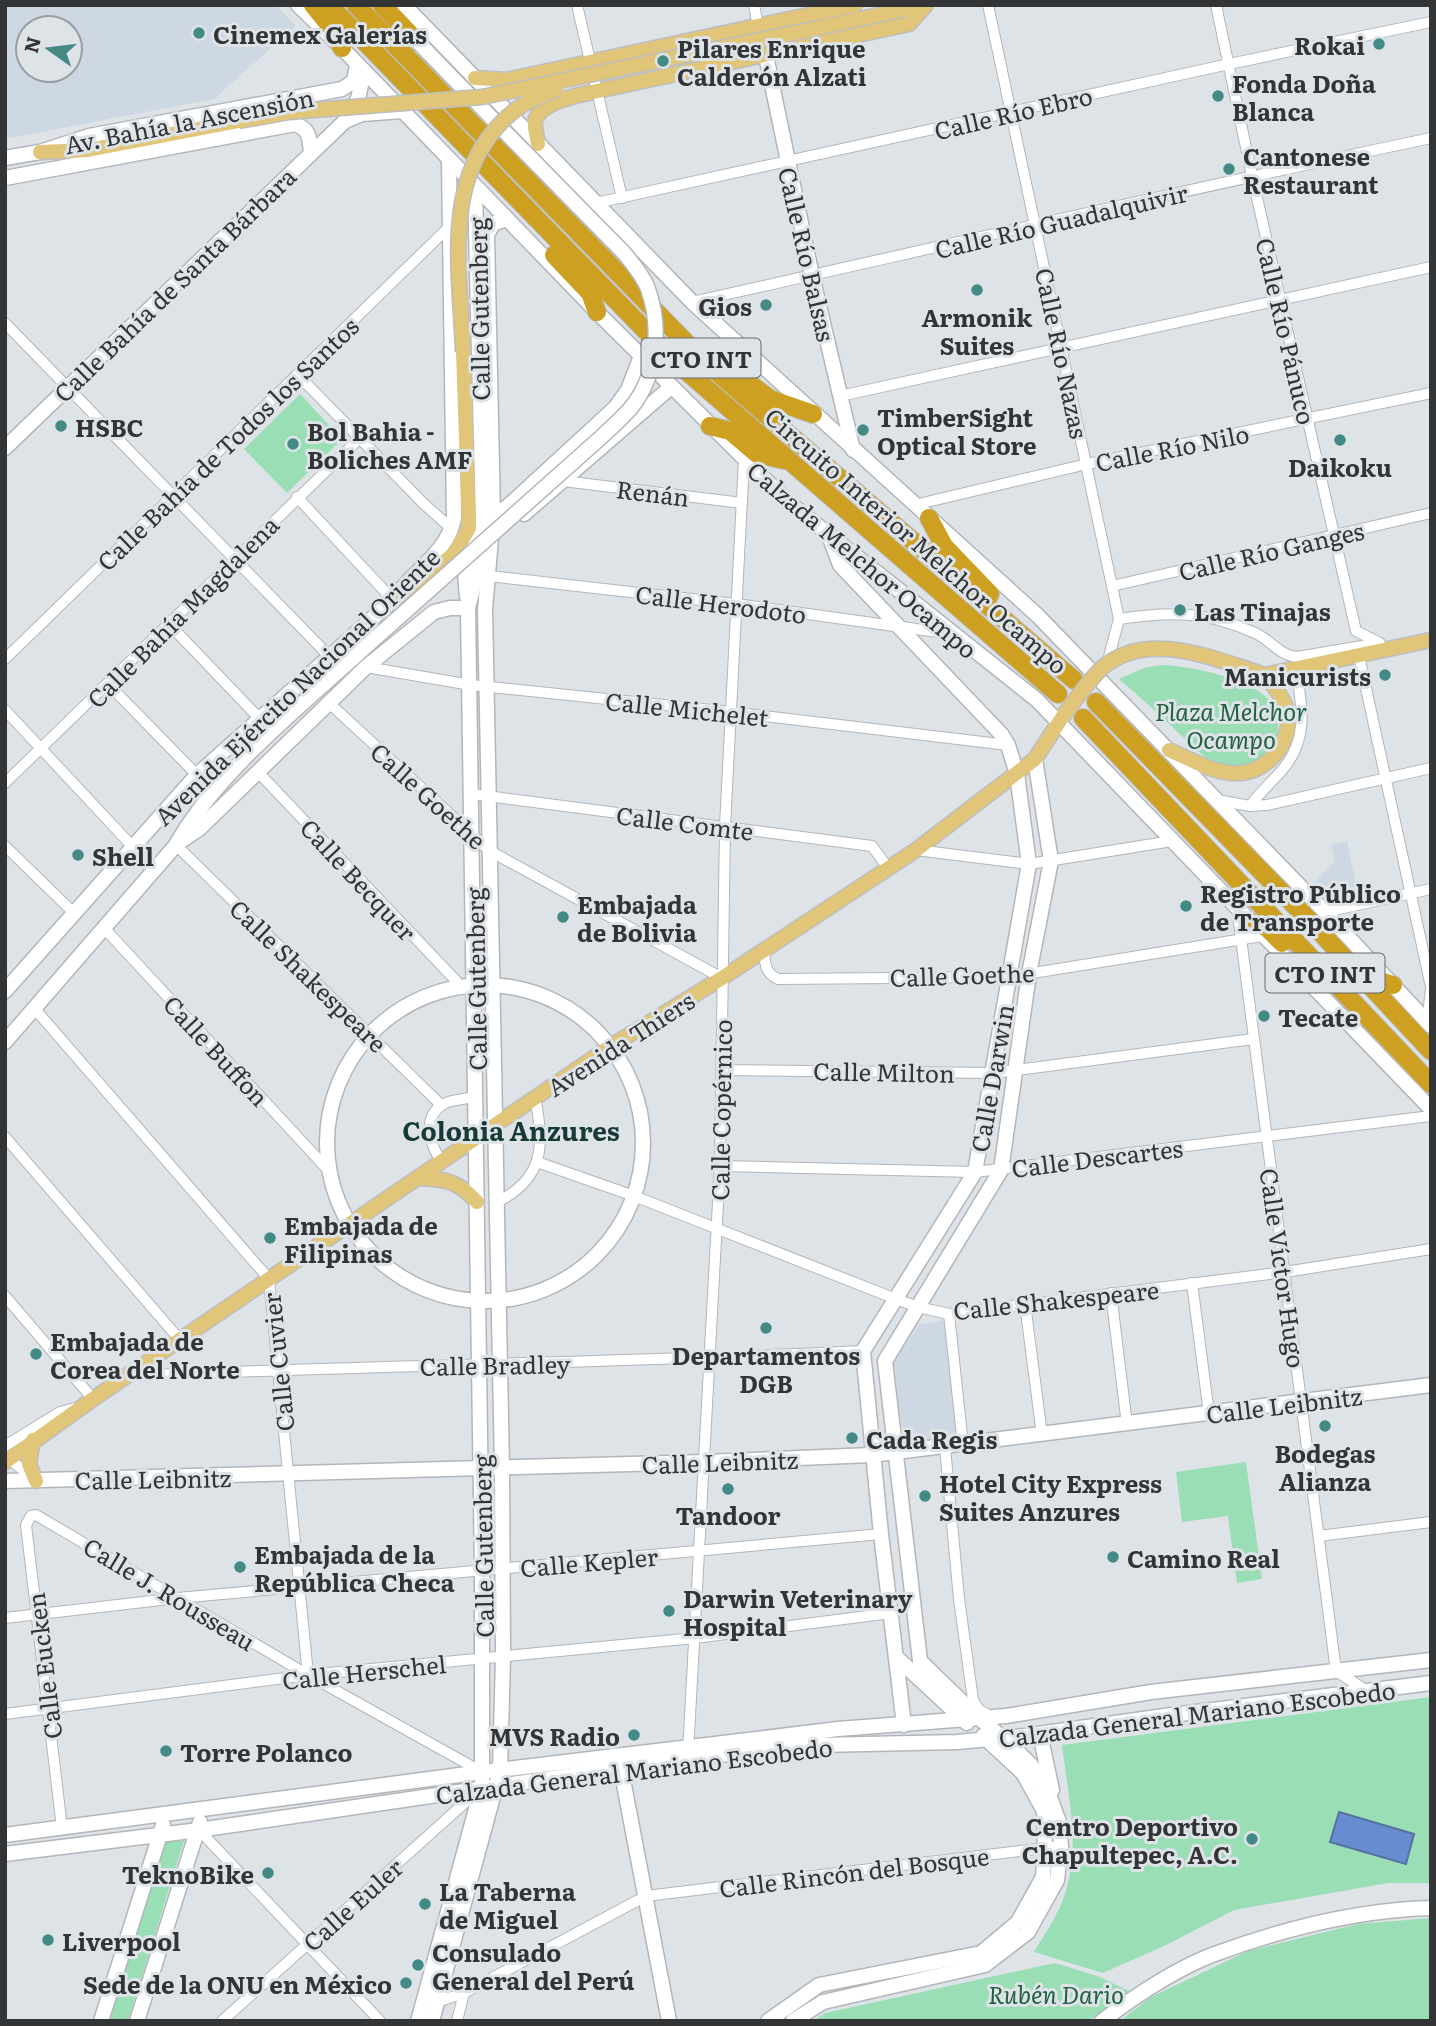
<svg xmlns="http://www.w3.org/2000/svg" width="1436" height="2026" font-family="Literata,serif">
	<rect width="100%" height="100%" fill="#dee3e8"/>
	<g fill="#ced8e2" fill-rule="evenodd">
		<path d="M5,5H276L296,26L214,99L5,139ZM28,28H70V70H28Z"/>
		<polygon points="1347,841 1357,891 1327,897 1314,883 1335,861 1331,845"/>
		<polygon points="951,1320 968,1437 904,1446 894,1362 919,1324"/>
	</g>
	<g fill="#99deb5">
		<polygon points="300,394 342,439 287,493 244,449"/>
		<path d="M1161,665C1188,665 1253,679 1271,702C1277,709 1278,718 1278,727C1278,762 1240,775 1212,761C1201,756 1192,744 1183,737C1162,717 1141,698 1119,679L1144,668Z"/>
		<polygon points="1246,1462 1262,1579 1237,1583 1228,1516 1182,1522 1176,1472"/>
		<path d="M1431,1697V1883H1388L1234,1910L1166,1945L1103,1973L1034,1952C1044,1935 1056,1918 1063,1900C1082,1848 1068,1797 1062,1745Z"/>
		<polygon points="164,1841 184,1841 128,2021 108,2021"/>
		<polygon points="1431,1918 1431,2021 1120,2021 1151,1997 1248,1951 1358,1924"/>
		<polygon points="1055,1963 1100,1977 1129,1991 1089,2021 813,2021 825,2013"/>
	</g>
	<polygon fill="#678cd0" stroke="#5772a2" stroke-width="2" points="1339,1812 1414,1834 1406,1864 1330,1842"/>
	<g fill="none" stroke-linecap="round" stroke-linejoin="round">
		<g stroke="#b2b6ba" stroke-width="12">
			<g id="street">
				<polyline points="577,5 622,198"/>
				<polyline points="754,5 758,26"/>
				<polyline points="988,5 1119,619 1107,664"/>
				<polyline points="1216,5 1252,176 1356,631 1378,642"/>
				<polyline points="596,203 1229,64 1431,22"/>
				<path d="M692,302C938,247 1184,190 1431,138"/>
				<polyline points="5,323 329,656"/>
				<polyline points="298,375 423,503 452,529"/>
				<polyline points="840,396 1431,267"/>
				<polyline points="563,481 742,503"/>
				<polyline points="297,497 393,600"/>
				<polyline points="914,505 1087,464 1431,393"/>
				<polyline points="489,576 736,604 952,634"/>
				<polyline points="1112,586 1431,513"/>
				<path d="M1119,619C1170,611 1207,611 1255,633C1271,640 1278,655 1297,657L1380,643"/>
				<polyline points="169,624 259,718"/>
				<polyline points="1359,656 1431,987"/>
				<polyline points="5,659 449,227"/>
				<polyline points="366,667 471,685 731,712 1008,745"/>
				<polyline points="108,684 197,775"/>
				<polyline points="329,703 490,851 722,978"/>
				<polyline points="5,710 132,846"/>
				<polyline points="257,771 461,986"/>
				<polyline points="5,783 359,439"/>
				<polyline points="472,794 872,846 888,868"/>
				<polyline points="1217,800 1250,806 1267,805 1431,768"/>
				<path d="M1250,806C1260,792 1272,782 1283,769C1309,738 1302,706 1296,669"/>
				<polyline points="176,845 441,1105"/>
				<polyline points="5,846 74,913"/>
				<polyline points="916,850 1029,864 1172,841"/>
				<polyline points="1325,912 1431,889"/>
				<polyline points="1238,915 1336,1671 1367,1691"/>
				<polyline points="104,928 330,1172"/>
				<path d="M764,950C765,964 765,973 778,979L1008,977L1262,936"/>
				<polyline points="34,1008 269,1279 308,1675"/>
				<polyline points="1427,1023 1431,989"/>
				<polyline points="722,1070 994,1073 1253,1039"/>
				<polyline points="5,1137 180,1340"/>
				<path d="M442,1162C430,1146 422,1118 442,1105C451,1099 466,1099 476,1097"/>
				<polyline points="537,1162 634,1196 896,1299 918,1307 949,1314 1285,1272 1431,1249"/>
				<polyline points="720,1166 975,1172 1431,1116"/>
				<path d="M497,1202C544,1179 545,1145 535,1098"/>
				<polyline points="1192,1283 1209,1414"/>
				<polyline points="1111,1293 1127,1425"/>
				<polyline points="5,1296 93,1399"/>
				<polyline points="1025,1304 1042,1435"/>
				<polyline points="949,1314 963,1445"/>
				<path d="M128,1376C373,1365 618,1363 863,1351"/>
				<polyline points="5,1446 60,1412 75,1408"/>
				<polyline points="945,1447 959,1599 973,1700 979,1710 985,1713"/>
				<polyline points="7,1457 33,1478"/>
				<polyline points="1319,1536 1431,1522"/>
				<polyline points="5,1618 178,1598 881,1534"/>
				<polyline points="5,1714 308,1675 695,1638 891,1613"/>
				<polyline points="688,1753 720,1166 725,826 744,460"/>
				<polyline points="62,1828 26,1525 31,1516 36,1515 308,1675 482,1772"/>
				<polyline points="199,1830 380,2021"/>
				<polyline points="437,2002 464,1993 646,1896 1061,1846"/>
				<polyline points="222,2021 479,1790"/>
				<polyline points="457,2021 464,1993"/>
			</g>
		</g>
		<g stroke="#b2b6ba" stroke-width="17">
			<g id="secondary">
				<polyline points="298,5 342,48 597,312 788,502 1037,700 1431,1109"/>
				<polyline points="404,5 692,302 1037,615 1325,912 1431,1026"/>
				<polyline points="410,28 412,36 510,137"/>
				<polyline points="766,56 812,276 853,450"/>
				<polyline points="345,121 362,114 402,111"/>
				<polyline points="5,158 40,152 89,136 342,89 354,81 357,65"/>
				<path d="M5,178L295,124C310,129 309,138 311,152"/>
				<polyline points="5,448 344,122 358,99 364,71"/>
				<polyline points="493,514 506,508 615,408 628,390 641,356"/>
				<polyline points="524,514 671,387"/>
				<polyline points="830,538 840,565 1002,735 1008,745 1017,774 1029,864 975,1172 863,1351 881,1534 904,1725"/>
				<polyline points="467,597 465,573 469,528"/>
				<polyline points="178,843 199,829 366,667 434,612 450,608 468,608"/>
				<circle cx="485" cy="1143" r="158"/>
				<path d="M5,991L197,775L393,600C412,571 448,553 454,518L449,161"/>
				<path d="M5,1042L176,845C216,773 301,706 362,650"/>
				<polyline points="5,1481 705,1462 872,1455 1431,1385"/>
				<polyline points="896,1657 967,1723"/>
				<polyline points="1040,1734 1052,1790"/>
				<polyline points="621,1769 669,2021"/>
				<polyline points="5,1835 482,1772 838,1729 1006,1716 1151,1692 1431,1660"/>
				<polyline points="5,1854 199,1830 689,1758 820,1745 957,1742 1024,1736 1164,1716 1431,1683"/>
				<polyline points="101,2021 163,1825"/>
				<polyline points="137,2021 200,1822"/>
				<polyline points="418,2021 482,1787 482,1571 468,608 479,565 483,521 475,188"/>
				<polyline points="432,2021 500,1771 503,1657 502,1468 485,610 493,514 487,235 493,224 506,219"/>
				<polyline points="768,2021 819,1985 981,1953 1018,1922 1043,1877 1045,1847 1044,1811 1023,1773 983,1736"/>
				<polyline points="793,2021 823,2002 985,1965 1028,1932 1057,1880 1061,1846 1059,1822 1045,1784 1032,1766 1013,1747 979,1718 920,1661 885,1361 1001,1170 1029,974 1051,861 1035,759"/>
				<path d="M1102,2021C1135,1996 1174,1970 1212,1955C1282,1929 1356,1910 1431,1908"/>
			</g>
		</g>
		<g stroke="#bdbebf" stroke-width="17">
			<g id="primary">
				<polyline points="818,28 925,5"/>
				<polyline points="475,78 506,80 855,5"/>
				<path d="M538,144C537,136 534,129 535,121C541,99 587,94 606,89L909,24L926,5"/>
				<polyline points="40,152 88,150 239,121"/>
				<polyline points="393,600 454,554 469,528 463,352"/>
				<polyline points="1259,673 1265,675 1431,640"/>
				<path d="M1169,750C1190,759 1216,775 1240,773C1271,771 1296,736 1286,707C1282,695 1272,684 1265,675"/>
				<path d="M419,1178C446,1179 458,1181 477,1202"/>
				<polyline points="33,1440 29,1464 36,1481"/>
				<polyline points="5,1462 93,1399 611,1046 722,978 916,850 1035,759 1065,713"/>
			</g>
		</g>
		<g stroke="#bdbebf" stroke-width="20">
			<g id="highway">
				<polyline points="313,5 331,27 342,48"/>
				<polyline points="329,5 676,362 1058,694"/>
				<polyline points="356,5 705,362 1074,680"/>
				<polyline points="382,5 412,36"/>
				<polyline points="554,255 590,293 597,312"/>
				<polyline points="718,366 731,370 770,399 813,414"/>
				<polyline points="710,426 730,431 757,454 784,460"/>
				<polyline points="929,518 944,546 990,594"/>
				<polyline points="1096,702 1308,919 1431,1051"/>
				<polyline points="1083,718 1431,1084"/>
				<polyline points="1247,921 1266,927 1282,943"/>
				<polyline points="1363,970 1371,978 1393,985"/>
			</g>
		</g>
		<use href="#street" stroke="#fff" stroke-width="10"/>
		<use href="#secondary" stroke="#fff" stroke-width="14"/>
		<use href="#primary" stroke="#e1c67a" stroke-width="14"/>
		<use href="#highway" stroke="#cda021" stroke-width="18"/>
		<g stroke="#b2b6ba" stroke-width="17" stroke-linecap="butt">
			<path id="secondary-bridge" d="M362,650L598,440C609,430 620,420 630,409C657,377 662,328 648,289C643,276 633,264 624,253L510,137"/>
		</g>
		<g stroke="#bdbebf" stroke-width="17" stroke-linecap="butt">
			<g id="primary-bridge">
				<polyline points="239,121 289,112 482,97 818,28"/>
				<path d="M463,352C460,267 439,166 518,108C528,100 544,95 556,89"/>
				<path d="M1065,713C1077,698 1089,680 1103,667C1148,630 1212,658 1259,673"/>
			</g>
		</g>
		<use href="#secondary-bridge" stroke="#fff" stroke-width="14"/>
		<use href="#primary-bridge" stroke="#e1c67a" stroke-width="14"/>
	</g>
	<g fill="#438a85" stroke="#dee3e8" stroke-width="2.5">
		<circle cx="199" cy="33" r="7"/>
		<circle cx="1379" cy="44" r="7"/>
		<circle cx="663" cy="61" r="7"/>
		<circle cx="1218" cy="96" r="7"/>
		<circle cx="1229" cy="169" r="7"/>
		<circle cx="977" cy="290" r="7"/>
		<circle cx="766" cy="305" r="7"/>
		<circle cx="61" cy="426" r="7"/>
		<circle cx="863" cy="430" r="7"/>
		<circle cx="1340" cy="440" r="7"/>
		<circle cx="293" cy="444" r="7"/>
		<circle cx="1180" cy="610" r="7"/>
		<circle cx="1385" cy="675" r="7"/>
		<circle cx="78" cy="855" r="7"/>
		<circle cx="1186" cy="906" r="7"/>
		<circle cx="563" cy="917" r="7"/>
		<circle cx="1264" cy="1016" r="7"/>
		<circle cx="270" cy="1238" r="7"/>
		<circle cx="766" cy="1328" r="7"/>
		<circle cx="36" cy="1354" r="7"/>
		<circle cx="1325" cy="1426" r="7"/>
		<circle cx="852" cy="1438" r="7"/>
		<circle cx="728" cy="1489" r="7"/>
		<circle cx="925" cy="1496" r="7"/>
		<circle cx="1113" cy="1557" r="7"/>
		<circle cx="240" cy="1567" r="7"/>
		<circle cx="669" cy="1611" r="7"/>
		<circle cx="634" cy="1735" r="7"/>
		<circle cx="166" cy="1751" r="7"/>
		<circle cx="1252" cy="1839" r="7"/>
		<circle cx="268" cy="1873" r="7"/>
		<circle cx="425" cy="1904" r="7"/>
		<circle cx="48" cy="1940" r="7"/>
		<circle cx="418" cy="1965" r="7"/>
		<circle cx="406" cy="1983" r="7"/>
	</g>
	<g text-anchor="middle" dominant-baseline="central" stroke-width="6" stroke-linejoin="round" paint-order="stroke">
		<g fill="#dee3e8" stroke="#66686b" stroke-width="2">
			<rect x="641.5" y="338.5" width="119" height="39" rx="5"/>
			<rect x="1265.5" y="953.5" width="119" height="39" rx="5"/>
		</g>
		<g font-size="23" font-weight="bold" fill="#323436">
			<text x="701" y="358">CTO INT</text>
			<text x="1325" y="973">CTO INT</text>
		</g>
		<g font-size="24" font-weight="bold" fill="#323436" stroke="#dee3e8" text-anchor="start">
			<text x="213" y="33">Cinemex Galerías</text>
			<text x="1365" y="44" text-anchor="end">Rokai</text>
			<text x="677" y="47">Pilares Enrique<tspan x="677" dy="28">Calderón Alzati</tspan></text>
			<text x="1232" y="82">Fonda Doña<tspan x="1232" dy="28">Blanca</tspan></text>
			<text x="1243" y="155">Cantonese<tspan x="1243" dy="28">Restaurant</tspan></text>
			<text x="752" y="305" text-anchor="end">Gios</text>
			<text x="977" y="316" text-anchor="middle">Armonik<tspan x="977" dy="28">Suites</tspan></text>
			<text x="877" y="416">TimberSight<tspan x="877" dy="28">Optical Store</tspan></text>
			<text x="75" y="426">HSBC</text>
			<text x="307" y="430">Bol Bahia -<tspan x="307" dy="28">Boliches AMF</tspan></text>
			<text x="1340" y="466" text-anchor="middle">Daikoku</text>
			<text x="1194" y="610">Las Tinajas</text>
			<text x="1371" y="675" text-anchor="end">Manicurists</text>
			<text x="92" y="855">Shell</text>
			<text x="1200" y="892">Registro Público<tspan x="1200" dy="28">de Transporte</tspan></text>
			<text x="577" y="903">Embajada<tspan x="577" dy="28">de Bolivia</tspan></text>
			<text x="1278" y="1016">Tecate</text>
			<text x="284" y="1224">Embajada de<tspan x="284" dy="28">Filipinas</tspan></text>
			<text x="50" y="1340">Embajada de<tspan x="50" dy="28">Corea del Norte</tspan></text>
			<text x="766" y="1354" text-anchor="middle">Departamentos<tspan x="766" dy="28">DGB</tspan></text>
			<text x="866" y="1438">Cada Regis</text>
			<text x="1325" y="1452" text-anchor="middle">Bodegas<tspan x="1325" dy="28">Alianza</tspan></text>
			<text x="939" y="1482">Hotel City Express<tspan x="939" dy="28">Suites Anzures</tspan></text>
			<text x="728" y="1514" text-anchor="middle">Tandoor</text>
			<text x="254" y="1553">Embajada de la<tspan x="254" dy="28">República Checa</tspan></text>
			<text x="1127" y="1557">Camino Real</text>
			<text x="683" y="1597">Darwin Veterinary<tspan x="683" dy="28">Hospital</tspan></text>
			<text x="620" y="1735" text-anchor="end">MVS Radio</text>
			<text x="180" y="1751">Torre Polanco</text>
			<text x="1238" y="1825" text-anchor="end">Centro Deportivo<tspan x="1238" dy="28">Chapultepec, A.C.</tspan></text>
			<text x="254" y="1873" text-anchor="end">TeknoBike</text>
			<text x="439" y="1890">La Taberna<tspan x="439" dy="28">de Miguel</tspan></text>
			<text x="62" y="1940">Liverpool</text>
			<text x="432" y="1951">Consulado<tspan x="432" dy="28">General del Perú</tspan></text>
			<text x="392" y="1983" text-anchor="end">Sede de la ONU en México</text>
		</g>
		<g font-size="24" fill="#323436" stroke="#dee3e8">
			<text transform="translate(1013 112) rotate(-13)">Calle Río Ebro</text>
			<text transform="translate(189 120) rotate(-11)">Av. Bahía la Ascensión</text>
			<text transform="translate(1061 220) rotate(-13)">Calle Río Guadalquivir</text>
			<text transform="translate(808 254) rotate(77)">Calle Río Balsas</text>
			<text transform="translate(174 284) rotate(-44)">Calle Bahía de Santa Bárbara</text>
			<text transform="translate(478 309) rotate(-91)">Calle Gutenberg</text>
			<text transform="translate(1287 331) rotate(77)">Calle Río Pánuco</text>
			<text transform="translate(1063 353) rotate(78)">Calle Río Nazas</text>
			<text transform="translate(227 443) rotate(-44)">Calle Bahía de Todos los Santos</text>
			<text transform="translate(1172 447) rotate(-11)">Calle Río Nilo</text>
			<text transform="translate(653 492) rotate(7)">Renán</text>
			<text transform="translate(917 540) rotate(41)">Circuito Interior Melchor Ocampo</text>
			<text transform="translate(1271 550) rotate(-13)">Calle Río Ganges</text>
			<text transform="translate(863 559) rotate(40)">Calzada Melchor Ocampo</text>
			<text transform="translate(721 603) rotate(7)">Calle Herodoto</text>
			<text transform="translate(182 611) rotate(-45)">Calle Bahía Magdalena</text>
			<text transform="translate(296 686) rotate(-44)">Avenida Ejército Nacional Oriente</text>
			<text transform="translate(687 708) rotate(6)">Calle Michelet</text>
			<text transform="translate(429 795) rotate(42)">Calle Goethe</text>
			<text transform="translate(685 822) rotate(7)">Calle Comte</text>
			<text transform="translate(359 879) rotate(47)">Calle Becquer</text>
			<text transform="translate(962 974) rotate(-2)">Calle Goethe</text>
			<text transform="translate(309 975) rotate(44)">Calle Shakespeare</text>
			<text transform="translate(475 979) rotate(-91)">Calle Gutenberg</text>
			<text transform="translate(620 1043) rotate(-33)">Avenida Thiers</text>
			<text transform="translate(217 1050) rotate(47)">Calle Buffon</text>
			<text transform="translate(884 1071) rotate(1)">Calle Milton</text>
			<text transform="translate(991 1078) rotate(-80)">Calle Darwin</text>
			<text transform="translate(720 1110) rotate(-89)">Calle Copérnico</text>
			<text transform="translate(1097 1157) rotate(-7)">Calle Descartes</text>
			<text transform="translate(1284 1268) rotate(82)">Calle Víctor Hugo</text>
			<text transform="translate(1056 1299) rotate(-6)">Calle Shakespeare</text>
			<text transform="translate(277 1362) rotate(-96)">Calle Cuvier</text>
			<text transform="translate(495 1364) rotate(-1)">Calle Bradley</text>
			<text transform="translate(1284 1404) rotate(-7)">Calle Leibnitz</text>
			<text transform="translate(720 1461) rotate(-2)">Calle Leibnitz</text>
			<text transform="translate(153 1478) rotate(-1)">Calle Leibnitz</text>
			<text transform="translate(482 1546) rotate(-91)">Calle Gutenberg</text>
			<text transform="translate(589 1561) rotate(-5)">Calle Kepler</text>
			<text transform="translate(170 1593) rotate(31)">Calle J. Rousseau</text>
			<text transform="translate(43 1666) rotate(-97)">Calle Eucken</text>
			<text transform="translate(364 1671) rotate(-6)">Calle Herschel</text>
			<text transform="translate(1197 1713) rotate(-7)">Calzada General Mariano Escobedo</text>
			<text transform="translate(634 1770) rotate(-7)">Calzada General Mariano Escobedo</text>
			<text transform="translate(854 1871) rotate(-7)">Calle Rincón del Bosque</text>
			<text transform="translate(352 1904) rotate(-42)">Calle Euler</text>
		</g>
		<g font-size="24" font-style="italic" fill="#226241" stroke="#dee3e8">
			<text x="1231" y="710">Plaza Melchor<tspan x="1231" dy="28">Ocampo</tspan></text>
			<text x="1056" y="1993">Rubén Dario</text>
		</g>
		<g font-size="26" font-weight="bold" fill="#183a37" stroke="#dee3e8">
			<text x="511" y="1129">Colonia Anzures</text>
		</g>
	</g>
	<rect width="1436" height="2026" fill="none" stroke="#323436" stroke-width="14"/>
	<g transform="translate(49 49) rotate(284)"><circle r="33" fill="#dee3e8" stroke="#999da1" stroke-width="2"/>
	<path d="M0-5L12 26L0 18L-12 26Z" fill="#438a85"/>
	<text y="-10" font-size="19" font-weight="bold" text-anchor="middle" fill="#323436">N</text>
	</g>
</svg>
